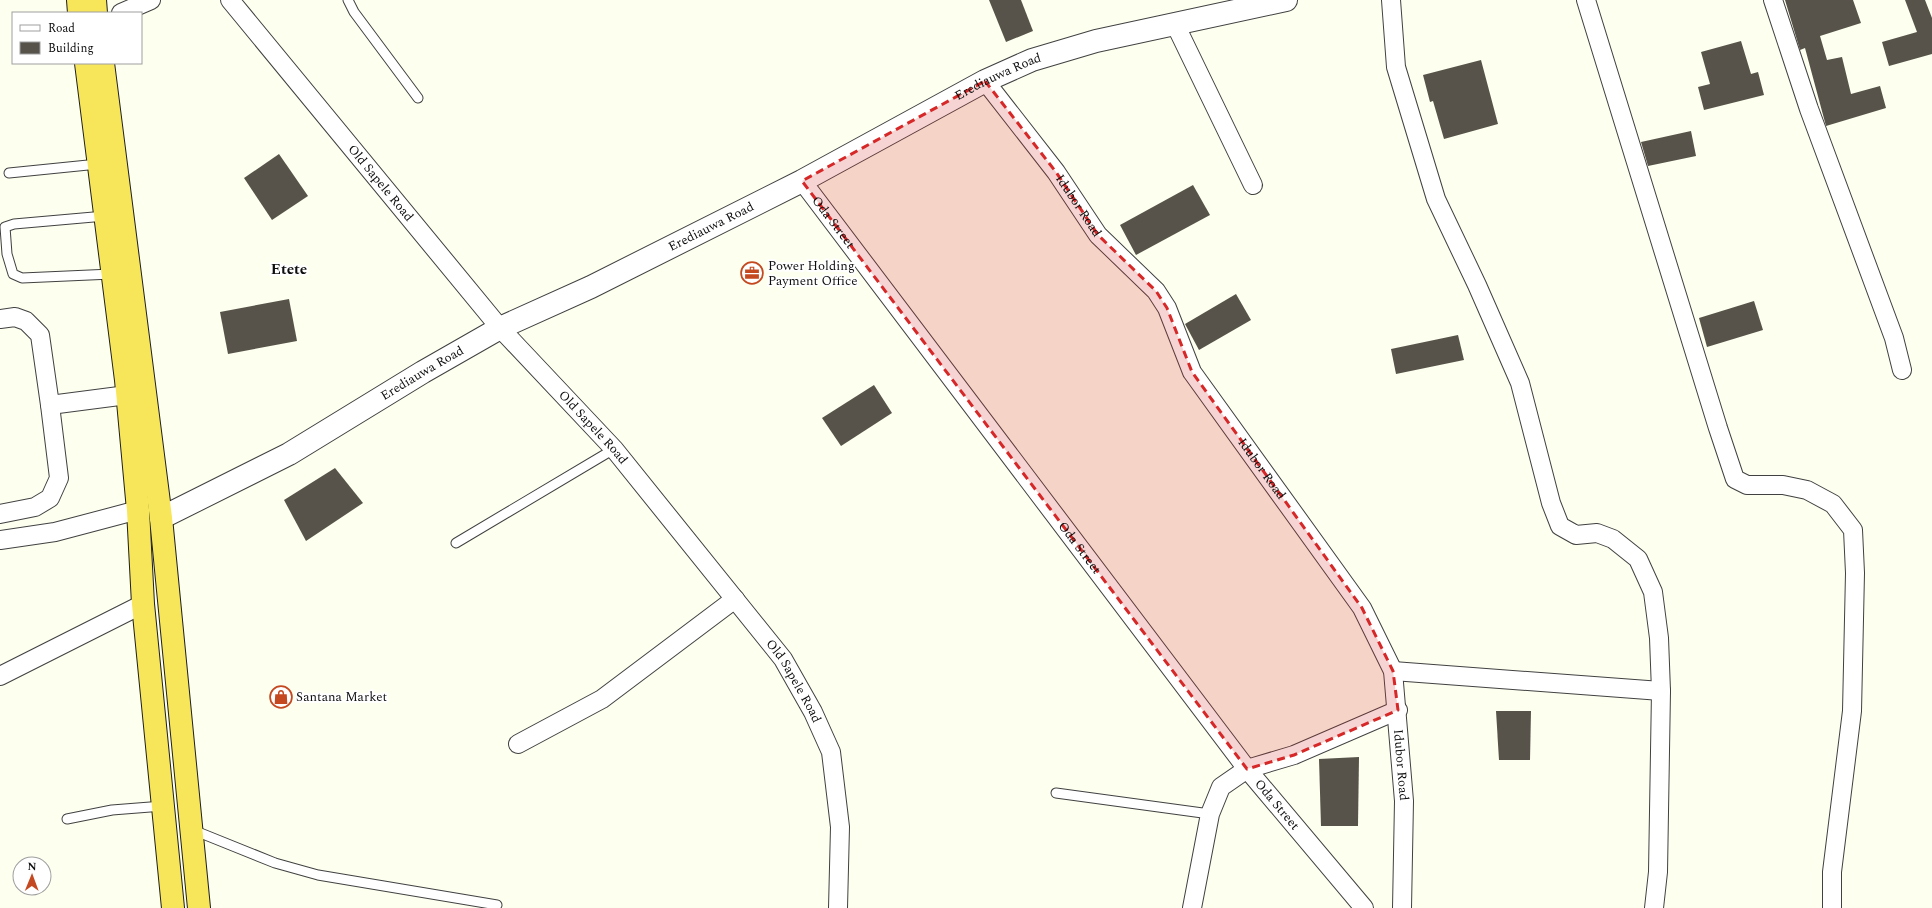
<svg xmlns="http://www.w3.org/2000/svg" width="1932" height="908" font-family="Spectral,serif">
	<rect width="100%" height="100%" fill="#fdffef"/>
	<g fill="#57534a">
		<polygon points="989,0 1021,0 1033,31 1006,42"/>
		<polygon points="1785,0 1853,0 1861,23 1820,36 1827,60 1842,57 1851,94 1880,86 1886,108 1826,126 1805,48 1800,50"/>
		<polygon points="1905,0 1925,0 1932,18 1932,54 1889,66 1882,42 1917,32"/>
		<polygon points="1741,41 1751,74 1758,72 1764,95 1704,110 1698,87 1710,84 1701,52"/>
		<polygon points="1481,60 1498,124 1444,139 1433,101 1430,102 1423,75"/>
		<polygon points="1691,131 1696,156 1648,166 1641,142"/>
		<polygon points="279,154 308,196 272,220 244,178"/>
		<polygon points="1193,185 1210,215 1136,255 1120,225"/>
		<polygon points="1236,294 1251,320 1199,350 1185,324"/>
		<polygon points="289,299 297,341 228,354 220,312"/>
		<polygon points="1754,301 1763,330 1707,347 1699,318"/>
		<polygon points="1458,335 1464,360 1396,374 1391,349"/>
		<polygon points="874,385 892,413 841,446 822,418"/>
		<polygon points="335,468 363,503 306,541 284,500"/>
		<polygon points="1496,711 1531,711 1530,760 1499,760"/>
		<polygon points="1359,757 1358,826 1321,826 1319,759"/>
	</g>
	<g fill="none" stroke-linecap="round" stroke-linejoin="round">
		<g stroke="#414141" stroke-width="11">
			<g id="service">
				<polyline points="348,0 354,12 418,98"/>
				<polyline points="9,173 98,164"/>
				<polyline points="105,216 14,224 5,227 7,254 13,274 22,278 112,274"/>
				<polyline points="456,543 614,449"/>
				<polyline points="1056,793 1210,814"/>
				<polyline points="67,819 112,810 163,806"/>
				<polyline points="193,830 275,863 318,875 497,905"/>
			</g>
		</g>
		<g stroke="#414141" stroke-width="20">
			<g id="minor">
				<path id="s1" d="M230,0L500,328L614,449L783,659L813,712L831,752L840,827L838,908"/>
				<polyline points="1391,0 1396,67 1436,199 1477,285 1520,383 1551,503 1560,526 1576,535 1597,533 1613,539 1638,559 1653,592 1659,638 1661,691 1658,872 1654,908"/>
				<polyline points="1586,0 1718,428 1735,479 1747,485 1783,485 1807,490 1833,504 1853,530 1855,573 1852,711 1832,872 1832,908"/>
				<polyline points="1773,0 1809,109 1894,338 1902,370"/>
				<polyline points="121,13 151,0"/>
				<polyline points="1175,24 1253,185"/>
				<path id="s2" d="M985,81L1056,172L1098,235L1156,291L1167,308L1192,372L1362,608L1393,671L1404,801L1402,908"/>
				<path id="s3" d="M802,181L1247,769L1364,908"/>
				<polyline points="0,319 15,317 26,321 40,335 50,405 127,395"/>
				<polyline points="0,514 35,507 50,498 59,478 50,405"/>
				<polyline points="0,540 55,532 138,510"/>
				<polyline points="1393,671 1661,691"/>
				<polyline points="0,676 143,604"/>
				<polyline points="518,744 602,699 735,599"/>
				<polyline points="1192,908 1210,814 1221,787 1247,769 1294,755 1398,710"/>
			</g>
		</g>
		<g stroke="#414141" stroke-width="24">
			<g id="tertiary">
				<path id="s4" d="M161,518L289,454L423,372L500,328L591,287L802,181L985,81L1032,60L1096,41L1286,0"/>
			</g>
		</g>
		<g stroke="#1f1f1f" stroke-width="24">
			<g id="trunk">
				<polyline points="78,0 79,13"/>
				<polyline points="95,0 96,13"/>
				<polyline points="86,63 126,380 138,510 143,604 173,908"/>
				<polyline points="103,63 161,518 199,908"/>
			</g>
		</g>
		<use href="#service" stroke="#fff" stroke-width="9"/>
		<use href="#minor" stroke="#fff" stroke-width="18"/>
		<use href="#tertiary" stroke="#fff" stroke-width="22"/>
		<use href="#trunk" stroke="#f7e65a" stroke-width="22"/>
	</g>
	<path fill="#d62828" fill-opacity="0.2" stroke="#d62828" stroke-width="3" stroke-dasharray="8 5" stroke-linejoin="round" d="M985,81L1056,172L1098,235L1156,291L1167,308L1192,372L1362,608L1393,671L1398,710L1294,755L1247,769L802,181Z"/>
	<defs>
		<g id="office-ring" transform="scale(1.15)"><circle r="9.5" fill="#fff" stroke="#c44920" stroke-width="1.5"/><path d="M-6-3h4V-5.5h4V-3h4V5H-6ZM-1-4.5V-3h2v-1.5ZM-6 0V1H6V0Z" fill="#c44920"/></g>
		<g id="shop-ring" transform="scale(1.15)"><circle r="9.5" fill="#fff" stroke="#c44920" stroke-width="1.5"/><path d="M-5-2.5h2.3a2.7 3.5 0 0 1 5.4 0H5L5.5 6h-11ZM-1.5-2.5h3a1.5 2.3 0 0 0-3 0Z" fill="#c44920"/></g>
	</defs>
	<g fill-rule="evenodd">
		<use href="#office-ring" x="752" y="273"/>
		<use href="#shop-ring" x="281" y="697"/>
	</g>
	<g text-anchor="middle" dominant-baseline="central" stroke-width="4" stroke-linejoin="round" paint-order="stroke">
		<g font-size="13" fill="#0e0e0e" stroke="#fff">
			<text stroke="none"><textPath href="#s4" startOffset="947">Erediauwa Road</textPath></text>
			<text stroke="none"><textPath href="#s1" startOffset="237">Old Sapele Road</textPath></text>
			<text stroke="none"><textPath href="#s2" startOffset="156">Idubor Road</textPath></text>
			<text stroke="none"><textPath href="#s3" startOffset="52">Oda Street</textPath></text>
			<text stroke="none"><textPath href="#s4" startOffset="623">Erediauwa Road</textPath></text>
			<text stroke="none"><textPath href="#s4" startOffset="299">Erediauwa Road</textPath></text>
			<text stroke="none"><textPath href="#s1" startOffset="561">Old Sapele Road</textPath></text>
			<text stroke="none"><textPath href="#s2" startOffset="480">Idubor Road</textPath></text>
			<text stroke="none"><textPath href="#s3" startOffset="460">Oda Street</textPath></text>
			<text stroke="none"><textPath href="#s1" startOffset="885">Old Sapele Road</textPath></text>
			<text stroke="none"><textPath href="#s2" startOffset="816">Idubor Road</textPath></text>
			<text stroke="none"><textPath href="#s3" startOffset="784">Oda Street</textPath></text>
		</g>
		<g font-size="13" fill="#0e0e0e" stroke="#fff" text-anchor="start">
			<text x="768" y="266">Power Holding<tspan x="768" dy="15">Payment Office</tspan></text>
			<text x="296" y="697">Santana Market</text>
		</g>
		<g font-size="15" font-weight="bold" fill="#0e0e0e" stroke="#fff">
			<text x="289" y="269">Etete</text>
		</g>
	</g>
	<rect x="12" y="12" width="130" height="52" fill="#ffffff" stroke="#9f9f9f"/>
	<rect x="20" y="25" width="20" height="6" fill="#ffffff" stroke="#9f9f9f"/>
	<text x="48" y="32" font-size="12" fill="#0e0e0e">Road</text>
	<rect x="20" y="42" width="20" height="12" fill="#57534a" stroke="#9f9f9f"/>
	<text x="48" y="52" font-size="12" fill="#0e0e0e">Building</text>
	<g transform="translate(32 876) rotate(1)"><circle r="19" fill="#ffffff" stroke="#9f9f9f"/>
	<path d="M0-3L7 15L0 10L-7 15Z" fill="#c44920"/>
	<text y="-6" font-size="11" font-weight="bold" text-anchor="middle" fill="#0e0e0e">N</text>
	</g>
</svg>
